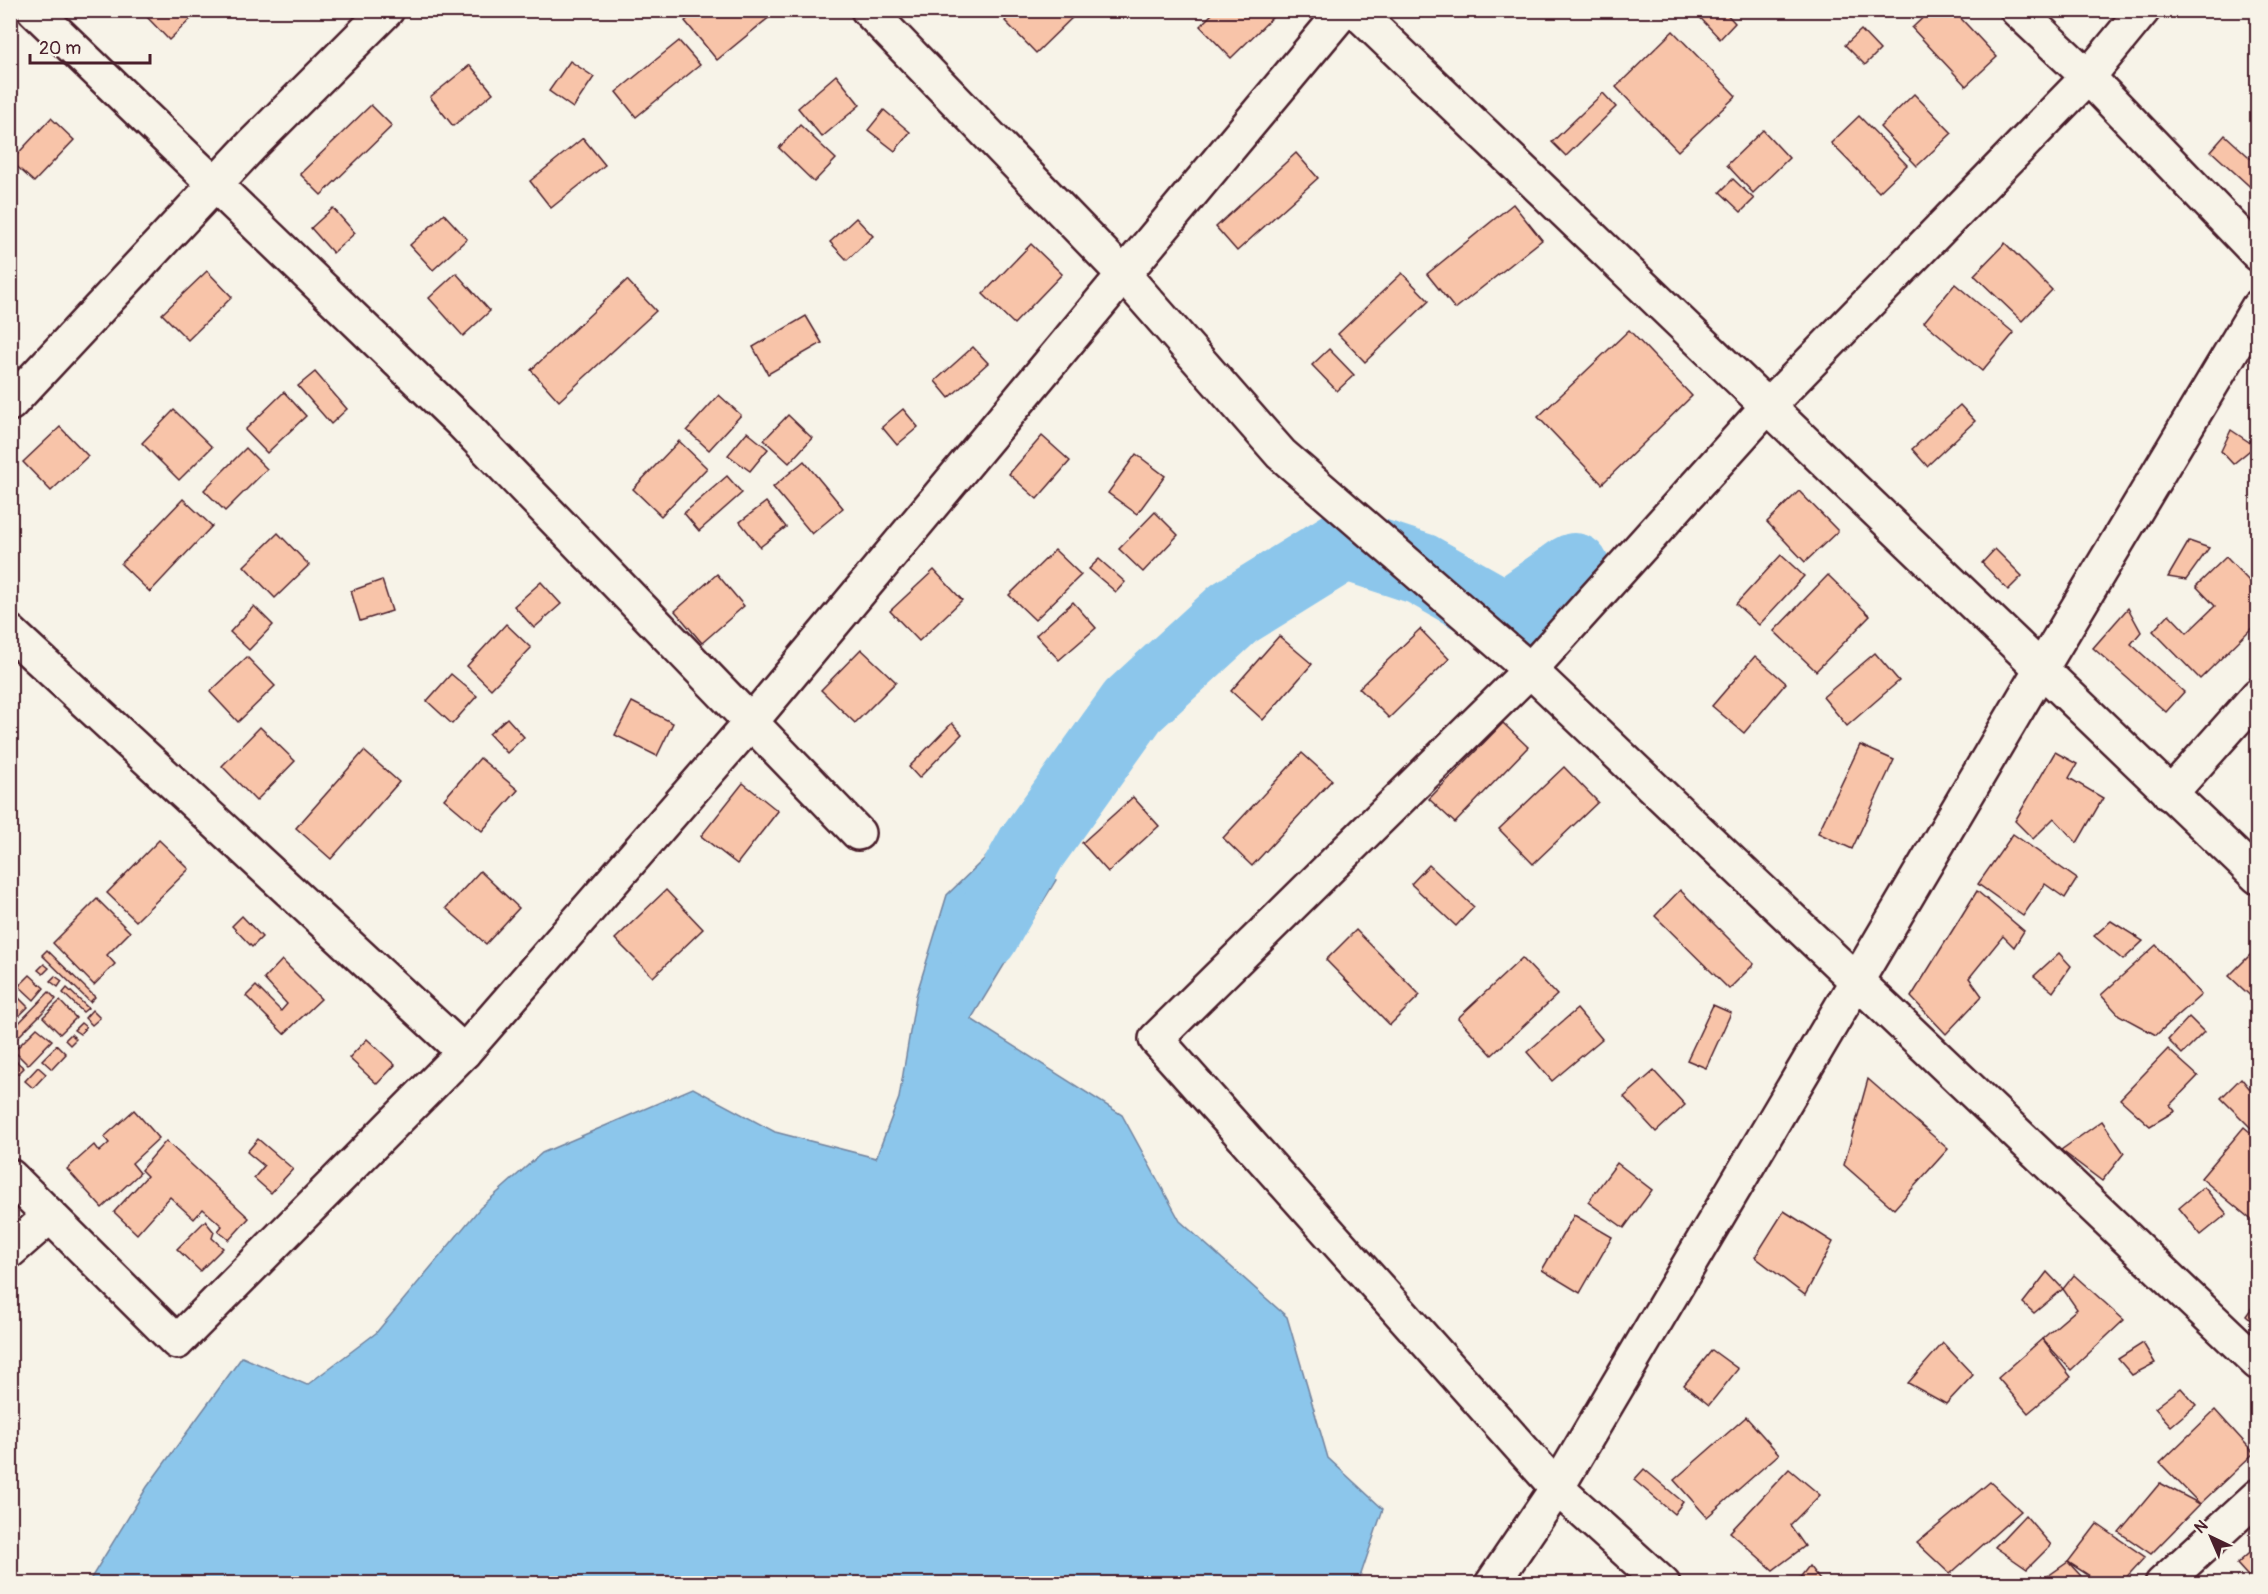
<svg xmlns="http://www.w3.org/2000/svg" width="2268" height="1594" font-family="Pangolin,sans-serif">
	<rect width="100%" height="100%" fill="#f7f3e8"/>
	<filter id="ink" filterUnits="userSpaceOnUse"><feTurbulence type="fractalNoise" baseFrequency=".0167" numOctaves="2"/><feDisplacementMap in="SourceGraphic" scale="12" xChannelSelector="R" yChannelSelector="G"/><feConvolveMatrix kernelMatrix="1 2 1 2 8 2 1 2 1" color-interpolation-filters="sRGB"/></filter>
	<g filter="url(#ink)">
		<polygon fill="#8cc6eb" stroke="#72839e" stroke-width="1.5" points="1016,828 1056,880 971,1019 1122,1115 1180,1221 1287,1317 1328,1458 1383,1509 1358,1583 88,1583 147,1487 242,1357 307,1385 376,1333 480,1208 542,1153 693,1088 775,1132 876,1158 899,1098 916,996 947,895"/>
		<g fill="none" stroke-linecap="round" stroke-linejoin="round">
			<polyline stroke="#8cc6eb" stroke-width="72" points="983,935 1032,847 1133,706 1234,613 1345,544 1421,569 1506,617 1574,569"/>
		</g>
		<g fill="#f8c4a9" stroke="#4a1f2b" stroke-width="1.5">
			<polygon points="152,10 200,10 169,40 146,16"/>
			<polygon points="699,10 769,10 772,15 717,60 685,21"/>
			<polygon points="1015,10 1080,10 1036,53 1005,21"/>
			<polygon points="1216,10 1280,10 1231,58 1200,26"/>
			<polygon points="1693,10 1723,10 1735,23 1720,39"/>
			<polygon points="1931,10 1953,10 1997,57 1966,86 1912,28"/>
			<polygon points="1861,30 1880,50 1865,65 1845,45"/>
			<polygon points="1673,31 1736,96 1678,151 1616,87"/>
			<polygon points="679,41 700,65 636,117 616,92"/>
			<polygon points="570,61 594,77 573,108 549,91"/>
			<polygon points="470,65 493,93 453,126 430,97"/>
			<polygon points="836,75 860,105 822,137 798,108"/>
			<polygon points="1603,93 1616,107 1566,156 1552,142"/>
			<polygon points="1914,94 1952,133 1917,166 1880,127"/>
			<polygon points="371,105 392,126 321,195 300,174"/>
			<polygon points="884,110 910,132 895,151 868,130"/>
			<polygon points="1859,116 1907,165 1879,192 1831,143"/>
			<polygon points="51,118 74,140 34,182 11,161"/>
			<polygon points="800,125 836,159 814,182 779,148"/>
			<polygon points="1763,130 1789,158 1753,193 1727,165"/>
			<polygon points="2225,135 2258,165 2258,194 2211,151"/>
			<polygon points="583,138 605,165 551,208 530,181"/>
			<polygon points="1296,153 1318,178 1237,251 1216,227"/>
			<polygon points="1733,179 1754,199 1741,212 1720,192"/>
			<polygon points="1513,204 1542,240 1455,309 1427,274"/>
			<polygon points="333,208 355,233 333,253 311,228"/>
			<polygon points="444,214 467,239 433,270 410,245"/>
			<polygon points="856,218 873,236 847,260 830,242"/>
			<polygon points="2005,243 2052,290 2022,321 1974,275"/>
			<polygon points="1031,244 1062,274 1014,324 983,294"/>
			<polygon points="207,271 232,297 188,340 162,314"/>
			<polygon points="456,273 490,311 463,336 429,298"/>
			<polygon points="1402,273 1429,301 1365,362 1338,334"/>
			<polygon points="627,280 656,311 559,401 531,370"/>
			<polygon points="1955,284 2014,333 1982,371 1924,322"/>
			<polygon points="806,316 822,343 768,374 753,347"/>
			<polygon points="1629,330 1692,396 1602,484 1538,417"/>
			<polygon points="973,347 988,363 949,398 935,381"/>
			<polygon points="1329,349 1354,375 1337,391 1312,365"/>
			<polygon points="315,372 347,409 331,424 298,386"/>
			<polygon points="284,392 306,416 267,453 245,430"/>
			<polygon points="719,395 741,415 709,450 687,430"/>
			<polygon points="1960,405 1975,421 1927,466 1912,449"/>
			<polygon points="903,409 918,427 897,445 882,427"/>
			<polygon points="174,410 212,447 179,480 142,443"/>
			<polygon points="788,415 812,438 789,463 764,440"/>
			<polygon points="60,427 88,456 51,491 23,462"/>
			<polygon points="2231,430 2255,446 2233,464 2221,451"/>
			<polygon points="747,432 768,449 750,471 728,455"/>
			<polygon points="1042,436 1070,461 1037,499 1009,474"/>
			<polygon points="679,441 707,468 661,516 633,489"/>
			<polygon points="246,448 267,469 225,511 204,490"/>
			<polygon points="1136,454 1165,476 1137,514 1108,493"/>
			<polygon points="804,461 843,508 812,534 773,487"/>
			<polygon points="727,476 742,493 699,531 684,513"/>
			<polygon points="1799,491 1838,531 1805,562 1767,522"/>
			<polygon points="183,499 212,526 150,592 121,564"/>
			<polygon points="766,502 786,527 760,547 740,522"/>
			<polygon points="1155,512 1178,535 1143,572 1119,549"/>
			<polygon points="278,533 309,565 275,598 244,566"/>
			<polygon points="2189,541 2209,548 2186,580 2168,577"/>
			<polygon points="1995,549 2022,576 2008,590 1982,563"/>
			<polygon points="1055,550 1081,575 1035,620 1009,595"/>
			<polygon points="1781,555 1804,576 1759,625 1736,604"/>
			<polygon points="2226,557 2250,582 2258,575 2258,622 2200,679 2153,631 2169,614 2187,633 2215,606 2196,586"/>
			<polygon points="1099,559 1125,582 1116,592 1089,569"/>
			<polygon points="934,570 962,600 919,641 890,611"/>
			<polygon points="717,574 744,606 702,643 675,611"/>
			<polygon points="1828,575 1870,616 1816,671 1774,631"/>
			<polygon points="382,580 392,611 360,621 351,591"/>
			<polygon points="541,582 561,604 534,628 514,606"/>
			<polygon points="1073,602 1096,628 1059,660 1036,635"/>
			<polygon points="254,606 273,625 249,650 230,632"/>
			<polygon points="2128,608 2141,632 2131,644 2184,692 2166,712 2093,648"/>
			<polygon points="506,624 531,648 491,689 467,666"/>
			<polygon points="1420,629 1449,659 1389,718 1359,688"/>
			<polygon points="1279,636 1312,664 1263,720 1231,691"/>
			<polygon points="861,649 896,682 855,723 821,690"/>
			<polygon points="1875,653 1899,681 1847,726 1823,697"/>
			<polygon points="1755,656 1786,683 1744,733 1712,706"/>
			<polygon points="247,657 275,686 238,722 210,692"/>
			<polygon points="451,674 477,696 452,724 427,701"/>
			<polygon points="632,702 673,723 657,756 615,735"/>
			<polygon points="507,718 524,737 507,753 489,734"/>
			<polygon points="952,723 962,734 919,778 909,767"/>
			<polygon points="1503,723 1528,747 1455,823 1429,799"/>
			<polygon points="260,727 295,761 256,801 222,766"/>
			<polygon points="1860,745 1894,760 1852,849 1818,833"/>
			<polygon points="364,751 399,782 331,859 296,828"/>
			<polygon points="2055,752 2077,764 2069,778 2103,798 2077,843 2054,818 2033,839 2015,821"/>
			<polygon points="1302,753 1332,780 1252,866 1223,838"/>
			<polygon points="480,758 518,790 482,831 444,799"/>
			<polygon points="1564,767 1598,802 1533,864 1499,829"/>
			<polygon points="743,783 778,811 737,864 701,836"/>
			<polygon points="1133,797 1159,826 1108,872 1082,843"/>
			<polygon points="2013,834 2077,879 2065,898 2045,884 2023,916 1978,884"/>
			<polygon points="159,840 189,869 136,921 107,893"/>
			<polygon points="1429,865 1474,907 1456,926 1411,884"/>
			<polygon points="480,871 519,908 486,944 446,908"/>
			<polygon points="666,890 703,929 653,977 615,939"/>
			<polygon points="1680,890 1754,964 1729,989 1655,916"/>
			<polygon points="1977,891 2024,931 2014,947 2003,936 1969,978 1982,996 1946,1034 1911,997"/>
			<polygon points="97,899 130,932 107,955 115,964 94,985 53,943"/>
			<polygon points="242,916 262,937 252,947 232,926"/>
			<polygon points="2111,921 2143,941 2123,960 2094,936"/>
			<polygon points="1356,930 1420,995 1390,1025 1326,960"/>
			<polygon points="2156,945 2201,995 2156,1035 2119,1015 2101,995"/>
			<polygon points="2258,947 2258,1003 2229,976"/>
			<polygon points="47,950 95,997 90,1002 42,955"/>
			<polygon points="2059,953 2071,966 2053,992 2034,976"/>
			<polygon points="1522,958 1557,995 1492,1055 1458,1018"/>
			<polygon points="282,960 321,999 284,1034 246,996 256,986 281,1011 287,1004 264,979"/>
			<polygon points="44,964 49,968 43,974 38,970"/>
			<polygon points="30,975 44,988 34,1000 19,986"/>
			<polygon points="55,976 62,981 58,987 50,981"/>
			<polygon points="67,988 88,1008 83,1012 63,993"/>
			<polygon points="49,992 56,999 10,1045 10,1032"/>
			<polygon points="14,993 28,1007 16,1019 10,1013 10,997"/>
			<polygon points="60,1001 76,1018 60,1034 43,1017"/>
			<polygon points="1713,1005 1731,1013 1706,1068 1687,1060"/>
			<polygon points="1577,1009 1602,1039 1552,1081 1527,1052"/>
			<polygon points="92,1010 100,1018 92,1025 85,1018"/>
			<polygon points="2189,1017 2204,1032 2182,1054 2168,1040"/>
			<polygon points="81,1023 86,1027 80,1034 74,1030"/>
			<polygon points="37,1028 52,1040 28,1065 14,1051"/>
			<polygon points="71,1034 76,1039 70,1045 65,1040"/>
			<polygon points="367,1039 395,1065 377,1084 349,1058"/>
			<polygon points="57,1045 66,1054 52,1069 42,1060"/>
			<polygon points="2168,1049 2198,1076 2170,1105 2175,1111 2150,1126 2120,1099"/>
			<polygon points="10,1056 24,1068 18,1074 10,1067"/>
			<polygon points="38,1067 46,1074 33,1088 25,1081"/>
			<polygon points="1654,1071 1685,1105 1656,1132 1624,1097"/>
			<polygon points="2241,1078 2258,1099 2258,1127 2254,1131 2221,1098"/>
			<polygon points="1868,1079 1948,1149 1894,1209 1844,1165"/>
			<polygon points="134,1110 159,1138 132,1163 140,1173 102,1208 67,1169 94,1145 99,1152 109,1143 104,1137"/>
			<polygon points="2102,1121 2124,1153 2102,1181 2061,1150"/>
			<polygon points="2244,1127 2258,1139 2258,1219 2254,1222 2201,1178"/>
			<polygon points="258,1139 293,1169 271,1193 254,1178 264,1166 247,1152"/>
			<polygon points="166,1141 249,1218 229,1240 218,1231 222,1226 203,1209 194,1219 170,1197 137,1234 114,1212 147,1176 141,1170"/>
			<polygon points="1617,1163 1652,1190 1624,1228 1588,1202"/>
			<polygon points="2204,1187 2227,1214 2201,1235 2179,1208"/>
			<polygon points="1784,1211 1833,1242 1805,1295 1755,1257"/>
			<polygon points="1574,1215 1612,1237 1580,1293 1542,1270"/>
			<polygon points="205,1221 214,1232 212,1238 223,1248 200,1271 177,1249"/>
			<polygon points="2047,1272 2063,1289 2034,1313 2023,1303"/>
			<polygon points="2074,1275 2124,1320 2071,1370 2042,1339 2077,1309 2063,1289"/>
			<polygon points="2258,1299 2258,1327 2246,1316"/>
			<polygon points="2042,1339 2071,1377 2028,1413 1998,1378"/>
			<polygon points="1943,1343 1973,1375 1946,1404 1908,1383"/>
			<polygon points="2143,1343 2155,1363 2132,1375 2118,1359"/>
			<polygon points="1712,1350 1738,1369 1709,1405 1684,1385"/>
			<polygon points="2181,1388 2196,1405 2171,1426 2155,1408"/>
			<polygon points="2215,1410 2254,1453 2200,1504 2160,1463"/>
			<polygon points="1746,1417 1779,1454 1707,1517 1674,1480"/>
			<polygon points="1644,1469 1683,1502 1674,1514 1634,1480"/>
			<polygon points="1789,1469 1820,1495 1790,1525 1805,1546 1773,1570 1730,1532"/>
			<polygon points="1990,1482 2021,1511 1950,1574 1917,1543"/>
			<polygon points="2160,1483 2200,1504 2151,1554 2119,1532"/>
			<polygon points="2025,1515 2051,1545 2027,1569 1995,1547"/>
			<polygon points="2097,1524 2145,1557 2120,1584 2093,1584 2096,1580 2068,1562"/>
			<polygon points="2258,1545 2258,1584 2255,1584 2237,1564"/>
			<polygon points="2068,1562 2081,1576 2071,1584 2038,1583"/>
			<polygon points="1809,1566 1823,1584 1795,1584"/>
		</g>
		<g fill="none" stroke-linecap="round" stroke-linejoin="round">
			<g stroke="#4a1f2b" stroke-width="38">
				<g id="minor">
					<polyline points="34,10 462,423 858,833"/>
					<polyline points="868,10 1124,275 1281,454 1530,670 2258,1363"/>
					<polyline points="1355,10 2258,877"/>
					<polyline points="2017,10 2088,77 2258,254"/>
					<polyline points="10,404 252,145 387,10"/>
					<polyline points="10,632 464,1052"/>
					<polyline points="2170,794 2258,695"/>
					<polyline points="10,1176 177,1342 464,1052 751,722 1344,10"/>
					<polyline points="10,1251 50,1216"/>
					<polyline points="1492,1584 1557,1488 2041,669 2258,307"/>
					<polyline points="1663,1584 1557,1488 1156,1039 1530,670 1767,407 2088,77 2143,10"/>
					<polyline points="2162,1584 2258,1496"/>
				</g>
			</g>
			<use href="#minor" stroke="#f7f3e8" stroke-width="33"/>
		</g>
	</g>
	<rect width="2268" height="1594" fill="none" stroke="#f7f3e8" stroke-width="36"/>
	<rect x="18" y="18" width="2232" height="1558" fill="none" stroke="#4a1f2b" stroke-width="2" filter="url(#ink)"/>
	<g transform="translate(2211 1537) rotate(316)" stroke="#f7f3e8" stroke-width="4.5" paint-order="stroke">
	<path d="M0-4.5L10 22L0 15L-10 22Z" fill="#4a1f2b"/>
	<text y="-9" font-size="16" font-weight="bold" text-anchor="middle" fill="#4a1f2b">N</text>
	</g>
	<path d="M30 54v9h120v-9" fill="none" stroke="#4a1f2b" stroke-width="3"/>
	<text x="39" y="54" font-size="18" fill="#4a1f2b" stroke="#f7f3e8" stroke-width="4.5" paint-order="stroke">20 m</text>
</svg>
